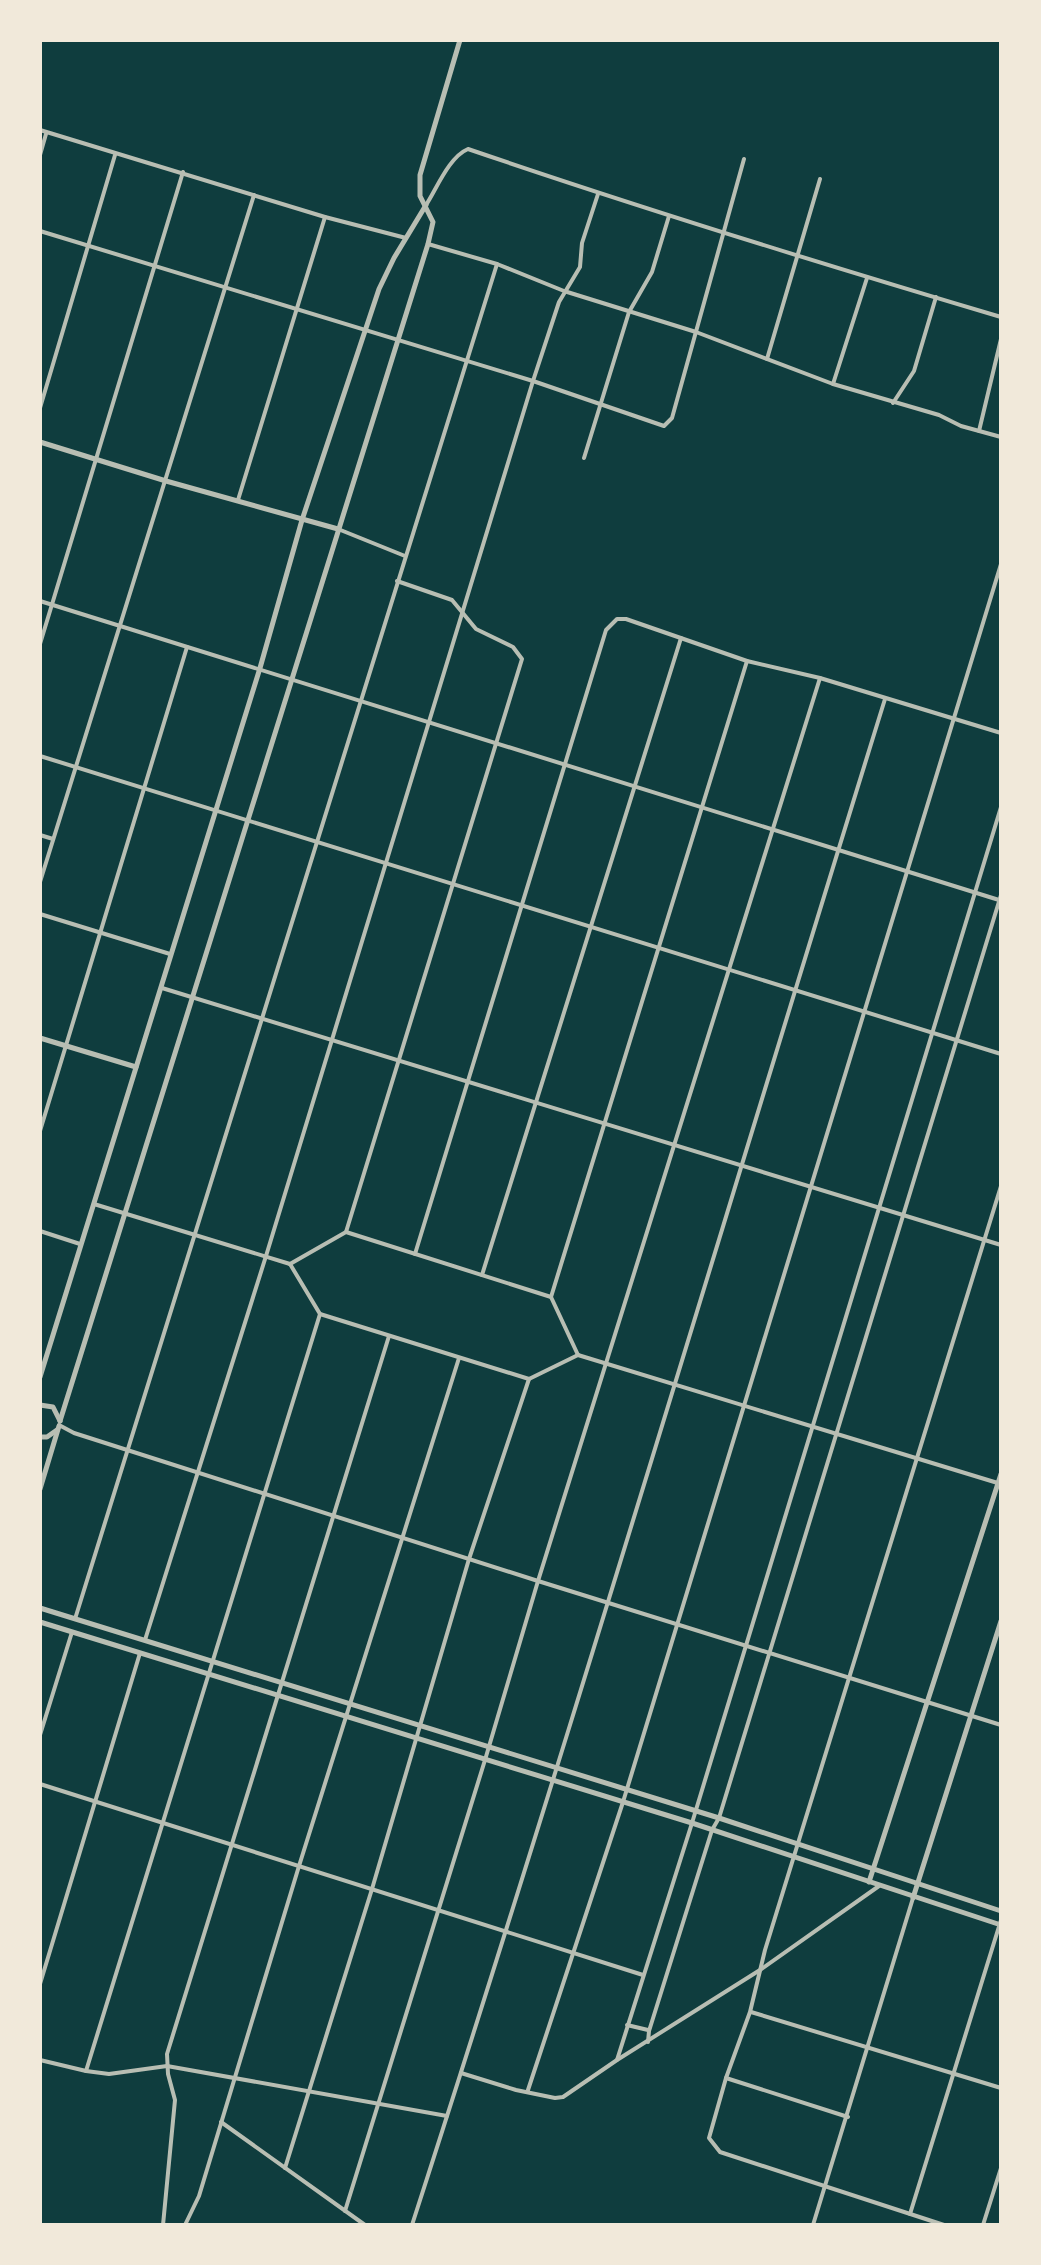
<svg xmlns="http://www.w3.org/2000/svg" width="1041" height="2265" font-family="Arial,sans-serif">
	<rect width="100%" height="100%" fill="#0f3d3e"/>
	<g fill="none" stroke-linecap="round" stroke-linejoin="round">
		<g stroke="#b8beb3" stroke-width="4">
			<polyline points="40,130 325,217 406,238"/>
			<polyline points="40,155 46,134"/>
			<path d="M426,205C437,188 449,157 468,149C644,209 822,264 1001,317"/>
			<polyline points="40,231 533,381 664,426 672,418 744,159"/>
			<polyline points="428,244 497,264 564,291 696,332 833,384 939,415 961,426 1001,437"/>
			<polyline points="767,359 820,179"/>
			<polyline points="833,384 867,278"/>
			<polyline points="893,403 914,371 936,297"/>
			<polyline points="40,408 115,155"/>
			<polyline points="979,431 1001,339"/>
			<polyline points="584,458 629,312 652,272 669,216"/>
			<polyline points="238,500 325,217"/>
			<polyline points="338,529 405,556"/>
			<polyline points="40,601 999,900"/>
			<polyline points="40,644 183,172"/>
			<polyline points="40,756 1001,1054"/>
			<polyline points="40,835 53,839"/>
			<polyline points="40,882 254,195"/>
			<polyline points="40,914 170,954"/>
			<polyline points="162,988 1001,1245"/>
			<polyline points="40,1131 187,647"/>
			<polyline points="94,1204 290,1264"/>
			<polyline points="40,1231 80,1244"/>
			<polyline points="346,1232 522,659 513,647 476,629 452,600 397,581"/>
			<polyline points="415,1254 606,630 617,619 626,619 747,661 820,678 1001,733"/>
			<polyline points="290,1264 346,1232 551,1297 578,1355"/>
			<polyline points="290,1264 320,1314 529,1379 578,1355"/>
			<polyline points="482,1275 681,638"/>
			<polyline points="551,1297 747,661"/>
			<polyline points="578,1355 1001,1484"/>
			<polyline points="59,1425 74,1433 538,1581 1001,1725"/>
			<polyline points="75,1619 497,264"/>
			<polyline points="145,1640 266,1256 533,381 559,302 580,267 582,243 598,194"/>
			<polyline points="40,1735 72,1632"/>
			<polyline points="40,1784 643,1975"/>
			<polyline points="40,1984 140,1653"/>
			<polyline points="751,2012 1001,2088"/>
			<polyline points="627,2025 648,2030"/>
			<polyline points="648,2042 649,2031 712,1830 719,1818 1001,895"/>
			<polyline points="40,2060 86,2071 109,2074 167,2066 447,2116"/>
			<polyline points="617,2060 692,1823 1001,807"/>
			<path d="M86,2071C162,1818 241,1566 320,1314"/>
			<polyline points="461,2073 516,2090 555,2098 563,2097 617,2060 760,1970 879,1886"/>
			<polyline points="726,2078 848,2117"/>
			<polyline points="528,2090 623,1802 1001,564"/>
			<polyline points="221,2122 365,2225"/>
			<polyline points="285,2168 372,1889 469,1559 529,1379"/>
			<polyline points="345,2211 485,1760 538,1581 820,678"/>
			<polyline points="910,2214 1001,1920"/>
			<polyline points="163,2225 175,2100 168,2074 167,2054 389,1336"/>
			<polyline points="185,2225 199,2196 299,1866 459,1358"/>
			<path d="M412,2225C576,1718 727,1208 885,699"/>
			<polyline points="813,2225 913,1898"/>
			<polyline points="944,2225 720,2152 709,2138 726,2078 750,2012 765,1950 1001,1186"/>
			<polyline points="983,2225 1001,2168"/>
		</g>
		<g stroke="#b8beb3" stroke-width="5">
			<polyline points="40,442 166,481 338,529"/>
			<polyline points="40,1038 136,1067"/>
			<polyline points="40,1377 260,668 302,520 379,289 394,258 426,205"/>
			<polyline points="40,1405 53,1407 60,1421"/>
			<polyline points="60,1421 428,244 433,222 420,196 420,175 460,40"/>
			<polyline points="40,1437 47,1437 57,1430"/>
			<polyline points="40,1489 59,1426"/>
			<polyline points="40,1608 719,1818 1001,1911"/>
			<polyline points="40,1622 692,1823 1001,1925"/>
			<polyline points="869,1882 1001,1474"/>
			<polyline points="913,1898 1001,1621"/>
		</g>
	</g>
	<rect width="1041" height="2265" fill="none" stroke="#f1e9da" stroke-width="84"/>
</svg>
